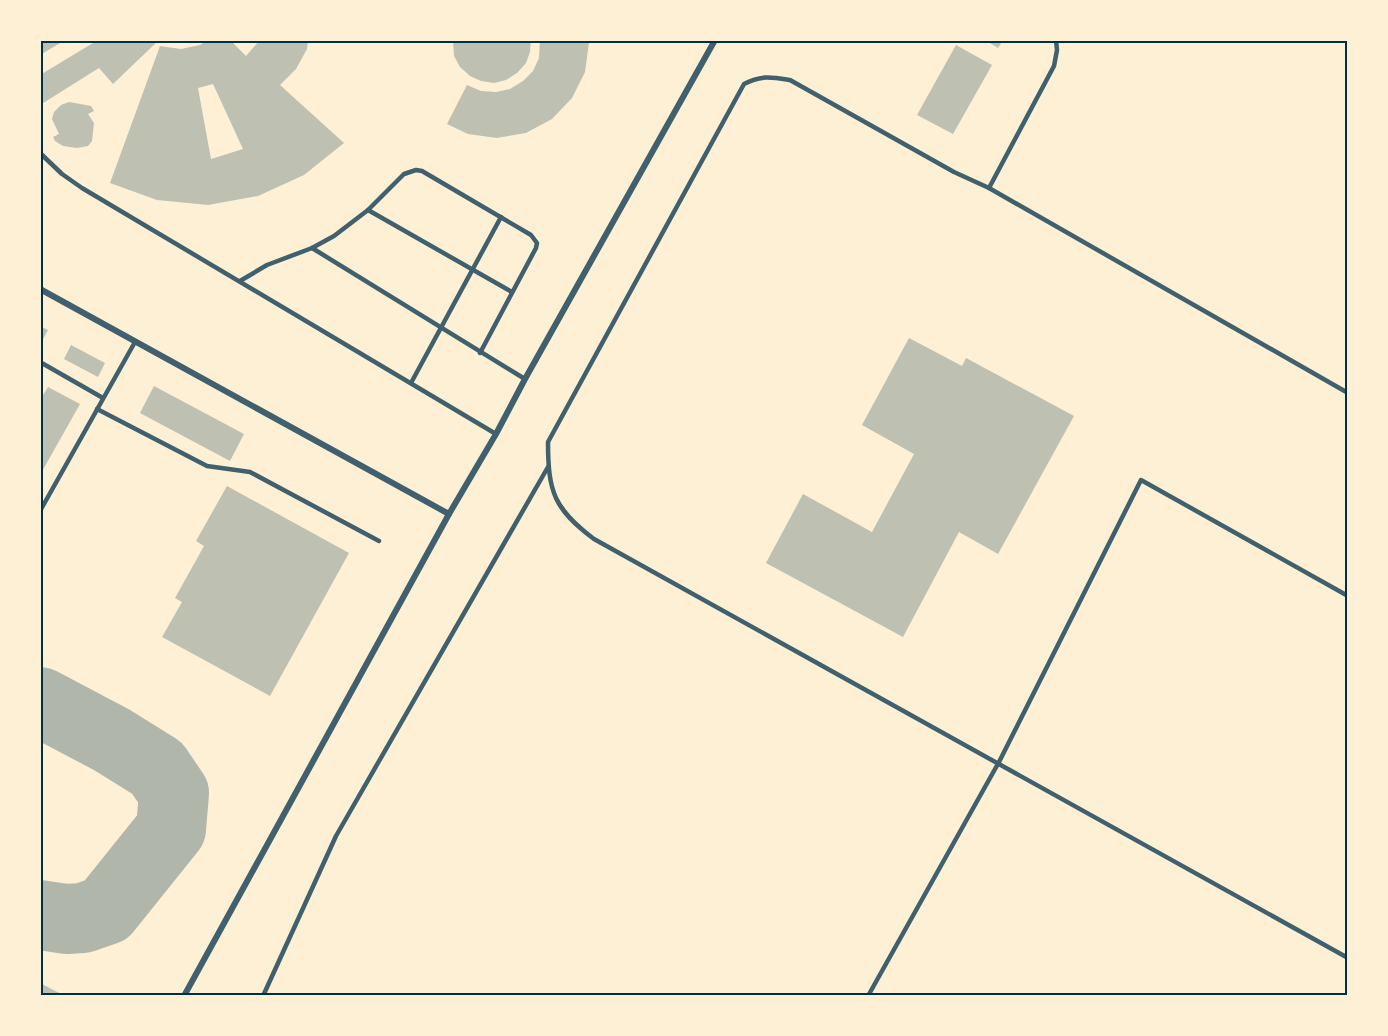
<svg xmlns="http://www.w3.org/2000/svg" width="1388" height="1036" font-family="Quicksand,sans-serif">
	<rect width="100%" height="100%" fill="#fdf0d5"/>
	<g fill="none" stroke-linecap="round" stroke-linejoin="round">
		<polyline stroke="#b1b6ab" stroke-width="70" points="40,702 112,740 157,768 174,793 171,829 106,910 83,918 66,919 40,915"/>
	</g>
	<g fill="#bec0b2" fill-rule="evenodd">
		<polygon points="40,40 65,40 40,55"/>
		<polygon points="98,40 159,40 113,84 99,68 40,105 40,75"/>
		<path d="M208,40H230L246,56L260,40H308L307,49L296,69L280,85L344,143L304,175L258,196L208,205L157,200L110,183L160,46L181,49L200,45ZM213,84L243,149L211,159L198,88Z"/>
		<polygon points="453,40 531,40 530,52 526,63 517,73 506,80 494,83 481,81 470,76 460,67 454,56"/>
		<polygon points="540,40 588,40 589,42 585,72 572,98 552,119 526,133 497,138 468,134 447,124 467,85 481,91 496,92 510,89 523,81 533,71 539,58"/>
		<polygon points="985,40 1003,40 998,48"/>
		<polygon points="956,45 992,65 953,134 917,115"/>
		<polygon points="69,102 91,106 94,111 88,114 94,123 92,141 88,146 77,148 63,146 55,141 53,137 59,134 52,119 54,112 61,105"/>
		<polygon points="40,326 48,330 40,345"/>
		<polygon points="909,338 962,366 966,358 1074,416 998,554 959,532 903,637 766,563 803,494 872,532 914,454 862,425"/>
		<polygon points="71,345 105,363 98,377 64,359"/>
		<polygon points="154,386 244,434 230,461 140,413"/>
		<polygon points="48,387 80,404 40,475 40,400"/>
		<polygon points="227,486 349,553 270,696 162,637 182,602 175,598 204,546 196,541"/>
		<polygon points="40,983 65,996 40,996"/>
	</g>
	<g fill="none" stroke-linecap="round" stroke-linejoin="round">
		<g stroke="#3f606c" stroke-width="4.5">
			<polyline points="40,153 62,174 82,188 496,434"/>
			<polyline points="989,188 1054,66 1057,50 1056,40"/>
			<polyline points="368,210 512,292"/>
			<polyline points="312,248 525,379"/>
			<polyline points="240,281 267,265 312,248 334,236 368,210 404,174 416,170 422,171 531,235 537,243 536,248 480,353"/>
			<polyline points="40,362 103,398"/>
			<polyline points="411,383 501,217"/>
			<path d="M1348,393L989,188L954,172L790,80C771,77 761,75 744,84L548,442C548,492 554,509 594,539L1348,958"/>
			<polyline points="97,409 207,466 250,472 379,541"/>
			<polyline points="40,511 135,342"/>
			<polyline points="263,996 336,836 548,467"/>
			<polyline points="868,996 999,762 1141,480 1348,596"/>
		</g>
		<g stroke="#3f606c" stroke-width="6">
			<polyline points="40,289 449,514"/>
			<polyline points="184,996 449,514 496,434 525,379 715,40"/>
		</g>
	</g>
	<rect width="1388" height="1036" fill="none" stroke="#fdf0d5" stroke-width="84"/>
	<rect x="42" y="42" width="1304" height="952" fill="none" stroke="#003049" stroke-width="2"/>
</svg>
